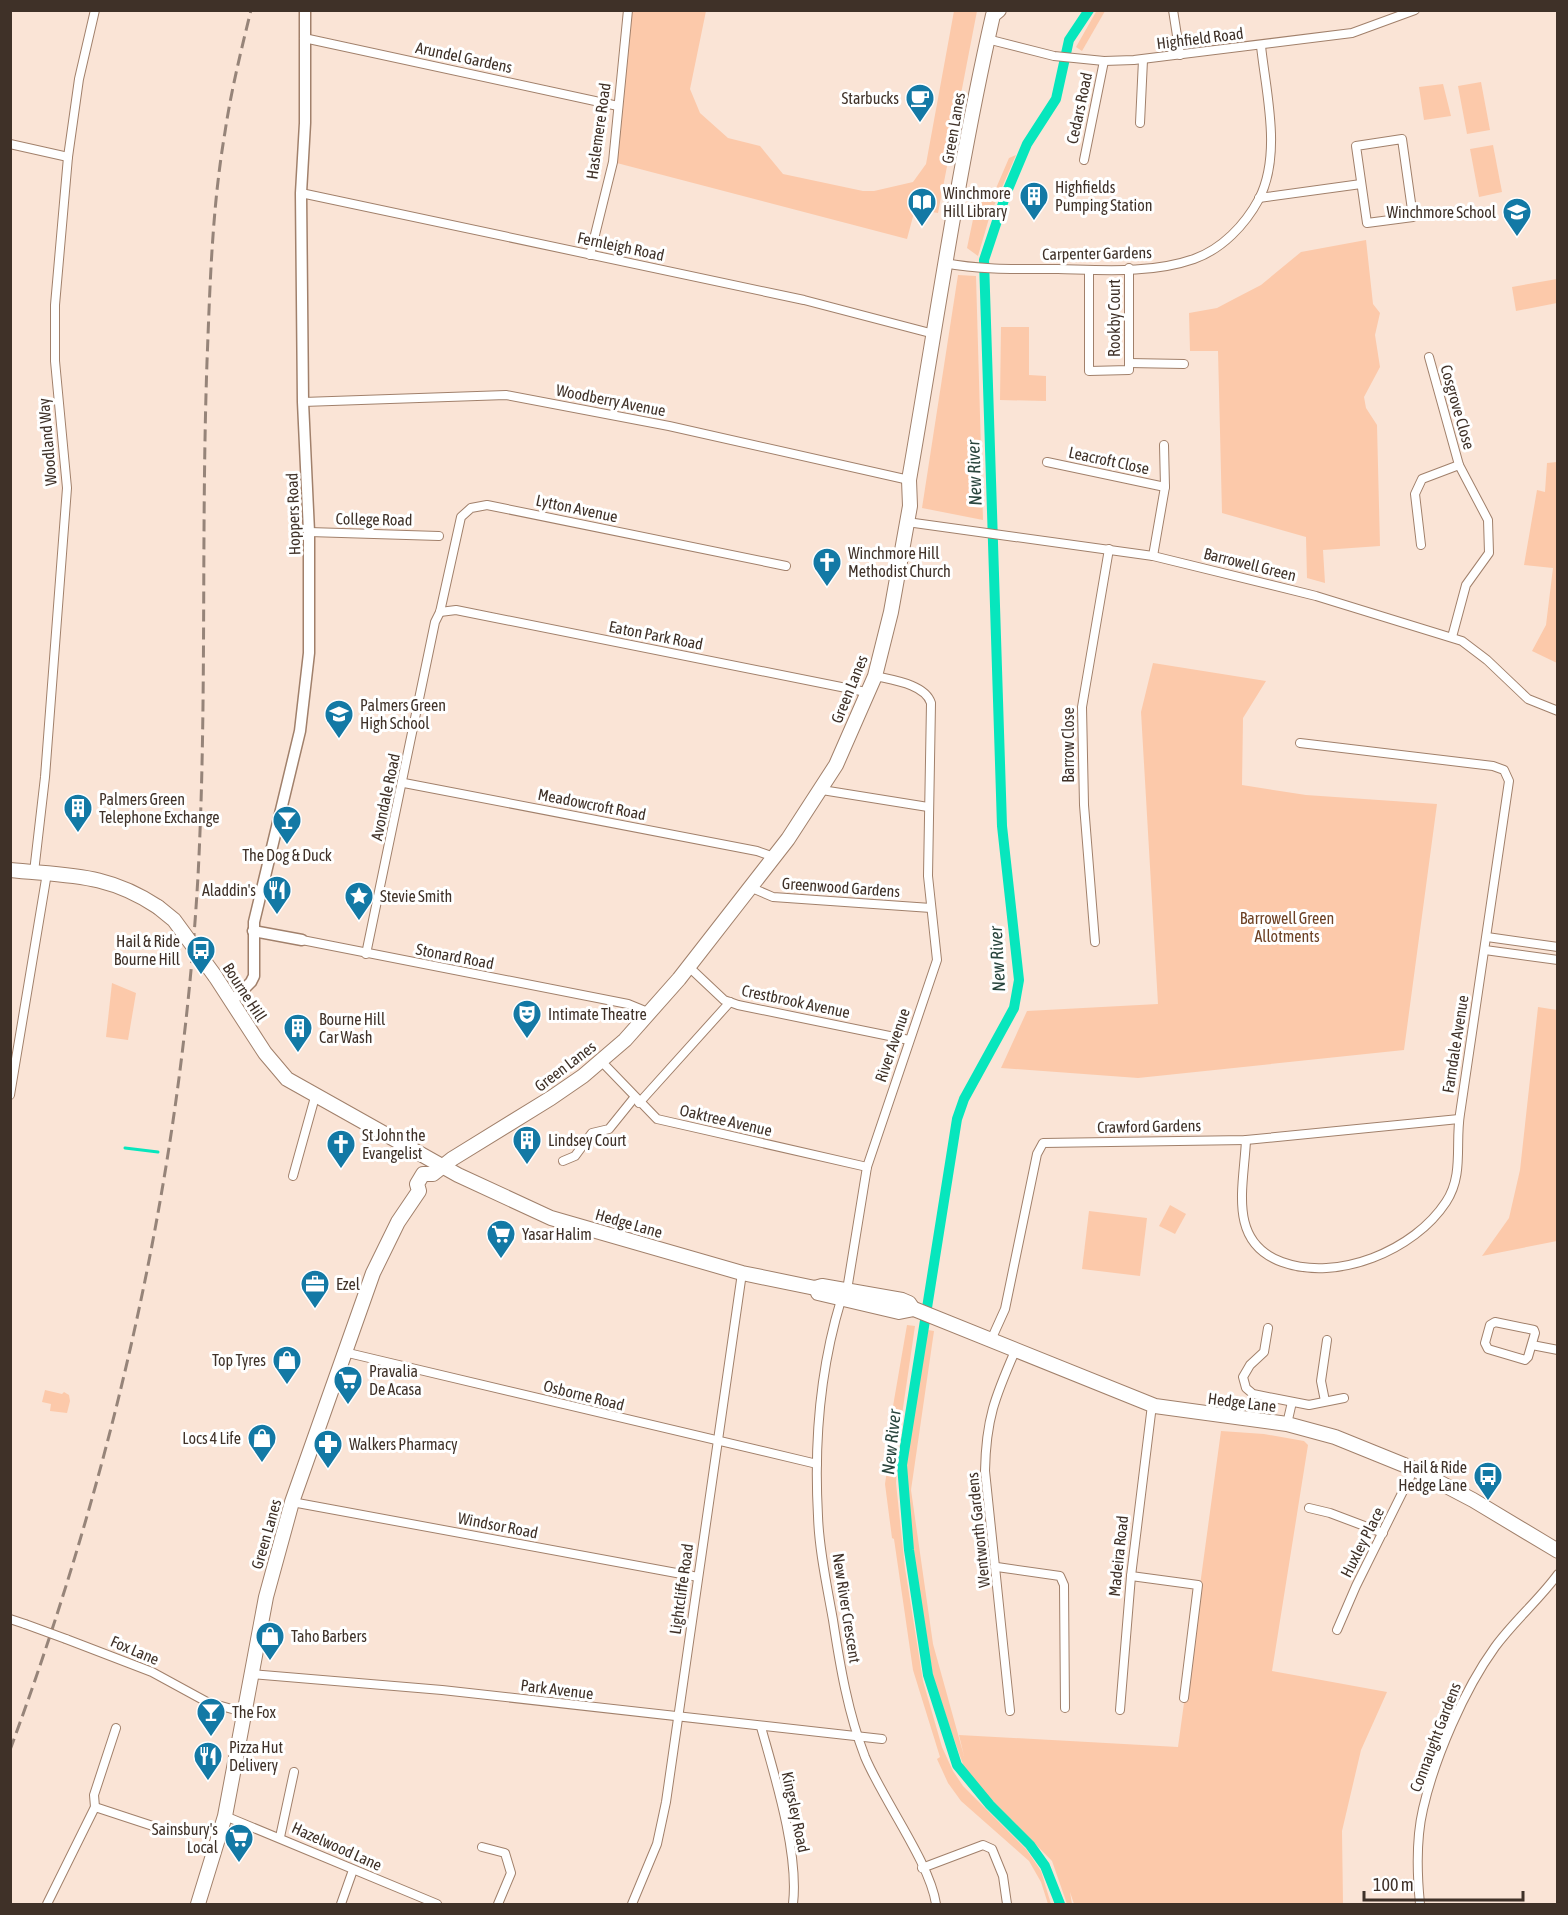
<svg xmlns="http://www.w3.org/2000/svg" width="1568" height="1915" font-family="'Asap Condensed',sans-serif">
	<rect width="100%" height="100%" fill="#fae4d6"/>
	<g fill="#fcc9aa">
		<polygon points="1097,10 1105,11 1082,51 1076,47"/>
		<polygon points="632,11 706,11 690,89 700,113 728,138 760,146 783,174 863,191 874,191 913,182 926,164 954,11 977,11 938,213 915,209 907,239 613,162"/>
		<polygon points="1481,82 1490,130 1467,134 1458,86"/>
		<polygon points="1443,84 1451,116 1424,120 1419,87"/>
		<polygon points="1493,145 1502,192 1479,197 1470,149"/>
		<polygon points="1016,155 990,215 978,256 967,248 979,191 994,193 1009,158"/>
		<polygon points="1366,240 1373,304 1380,313 1375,335 1380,367 1364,397 1366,408 1377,425 1380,546 1323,550 1325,583 1307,578 1306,537 1222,513 1218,351 1190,351 1189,313 1217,308 1234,299 1261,285 1301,252"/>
		<polygon points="958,275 976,276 983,520 922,508"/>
		<polygon points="1557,279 1557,303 1516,311 1512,287"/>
		<polygon points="1001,327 1029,327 1029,375 1046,376 1046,401 1000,400"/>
		<polygon points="1557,462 1558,462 1557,663 1532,651 1546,625 1553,568 1524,565 1537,490 1545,492 1547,463"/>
		<polygon points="1153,663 1266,681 1243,718 1242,785 1306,795 1437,804 1404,1050 1138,1078 1001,1068 1027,1011 1158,1004 1141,712"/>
		<polygon points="112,983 136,993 128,1040 106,1037"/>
		<polygon points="1538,1007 1557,1010 1557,1241 1482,1256 1509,1218 1520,1170"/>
		<polygon points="1170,1205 1186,1214 1175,1234 1159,1226"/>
		<polygon points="1089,1211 1147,1218 1140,1276 1082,1269"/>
		<polygon points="907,1325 915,1326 898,1442 896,1483 905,1568 923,1681 942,1747 953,1771 963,1786 1026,1849 1041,1871 1051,1904 1048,1904 1041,1882 1029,1861 961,1801 948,1783 937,1759 940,1757 913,1670 894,1539 892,1538 885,1484 894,1420 892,1412"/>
		<polygon points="928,1330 934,1331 911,1490 933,1644 964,1756 959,1735 1178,1747 1221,1431 1264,1434 1304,1441 1308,1445 1272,1671 1387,1692 1361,1750 1342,1831 1343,1904 1074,1904 1070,1892 1072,1904 1067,1904 1052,1861 980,1788 964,1767 951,1731 933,1676 911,1536 905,1471 906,1451"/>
		<polygon points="45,1390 62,1394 64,1392 69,1395 70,1401 67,1413 50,1411 51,1404 42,1402"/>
	</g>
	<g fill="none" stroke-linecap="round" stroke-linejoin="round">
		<polyline stroke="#07e6bd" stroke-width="3" points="125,1148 158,1152"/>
		<polyline stroke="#07e6bd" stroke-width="10" points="1060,1904 1045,1866 1030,1845 990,1805 957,1765 928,1675 909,1550 902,1465 957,1119 964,1099 1014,1008 1019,980 1002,826 984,260 1006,194 1027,144 1056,99 1069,40 1089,10"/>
		<g stroke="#a1806b" stroke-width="10">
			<g id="minor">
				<polyline points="1173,10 1180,55"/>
				<polyline points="304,38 618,106"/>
				<polyline points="987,39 1054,56 1104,61 1134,60 1352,33 1415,10"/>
				<polyline points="1140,123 1143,60"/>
				<polygon points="1402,139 1413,217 1367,223 1356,146"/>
				<polyline points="10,144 68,157"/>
				<polyline points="1084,160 1104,61"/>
				<polyline points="301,193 804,300 934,334"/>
				<polyline points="1259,198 1361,184"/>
				<polyline points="590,255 613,162 628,10"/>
				<path d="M944,263C981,270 1020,269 1058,269C1102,270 1151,274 1194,259C1222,249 1245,225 1259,199C1282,154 1266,93 1261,46"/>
				<polyline points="1089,270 1089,371 1129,370 1129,268"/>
				<polyline points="1429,357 1459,465 1488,520 1489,553 1466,585 1452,637"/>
				<polyline points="1129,363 1184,364"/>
				<polyline points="303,402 506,395 669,426 909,480"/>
				<polyline points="1047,462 1165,487"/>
				<polyline points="907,522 1153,556 1316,596 1462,641 1487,660 1528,699 1558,711"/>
				<polyline points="309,532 439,536"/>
				<polyline points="1421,545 1415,494 1422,479 1459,465"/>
				<polyline points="1153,556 1165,487 1164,445"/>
				<polyline points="440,612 456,610 866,692"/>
				<polyline points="404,783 757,851 774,857"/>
				<polyline points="822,790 928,807"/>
				<polyline points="34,872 45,777 67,488 55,361 55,305 68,157 79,79 95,10"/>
				<polyline points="752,888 773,897 931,908"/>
				<polyline points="1487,937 1558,947"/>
				<polyline points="302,940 628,1004 650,1013"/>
				<polyline points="1095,942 1084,805 1082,707 1109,549"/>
				<polyline points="1485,950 1558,960"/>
				<polyline points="366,954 435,622 440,612 461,517 471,508 487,505 786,566"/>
				<polyline points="689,967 724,1000 738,1005 909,1040"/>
				<polyline points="601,1061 657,1119 867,1167"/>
				<polyline points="10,1095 47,873"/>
				<polyline points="639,1103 730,1002"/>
				<path d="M1246,1140C1244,1186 1227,1242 1282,1262C1337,1282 1414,1251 1446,1202C1464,1175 1455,1144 1460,1114C1477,1003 1493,892 1509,781L1504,770L1493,766L1300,743"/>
				<polyline points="563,1161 575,1156 592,1133 609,1129 634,1098"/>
				<polyline points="293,1176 315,1097"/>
				<path d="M847,1290L867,1167L937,960L928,876L931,703C925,684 892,680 875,676"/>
				<path d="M841,1300C820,1369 814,1444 818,1516C819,1550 827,1586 833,1620C840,1666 848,1713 865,1757C883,1800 930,1863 936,1904"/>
				<polygon points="1495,1322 1534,1330 1535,1333 1528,1357 1525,1360 1488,1349 1485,1343 1490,1325"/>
				<polyline points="1268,1328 1264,1352 1250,1365 1243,1377 1246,1388 1253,1394 1309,1405 1344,1398"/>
				<polyline points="991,1340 1005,1309 1037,1154 1043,1143 1246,1140 1459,1119"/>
				<polyline points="1532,1345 1558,1350"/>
				<polyline points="344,1352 817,1464"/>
				<polyline points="1325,1401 1321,1381 1327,1340"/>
				<polyline points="1287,1424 1292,1402"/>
				<polyline points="292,1502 698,1577"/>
				<polyline points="1309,1508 1330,1513 1383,1533"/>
				<polyline points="997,1567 1060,1576 1064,1585 1065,1708"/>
				<polyline points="1131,1576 1198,1585 1184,1698"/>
				<polyline points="10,1619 25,1624"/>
				<polyline points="1337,1630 1356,1586 1414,1469"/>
				<polyline points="66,1639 152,1672 207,1702 246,1713"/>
				<polyline points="252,1674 442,1690 882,1739"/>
				<polyline points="1120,1710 1131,1576 1152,1405"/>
				<path d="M1010,1711L985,1471C986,1419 995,1397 1015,1351"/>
				<path d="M761,1727C775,1777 799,1853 793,1904"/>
				<polyline points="95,1807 94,1795 116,1728"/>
				<polyline points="225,1816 437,1904"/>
				<polyline points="280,1837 294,1772"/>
				<polyline points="482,1847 505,1853 511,1873 498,1904"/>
				<polyline points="922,1868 983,1845 992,1849 1003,1876 1007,1904"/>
				<polyline points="47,1904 95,1807 171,1832"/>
				<polyline points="341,1904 353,1870"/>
				<polyline points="632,1904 657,1844 666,1802 742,1273"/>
				<path d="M1420,1904C1417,1874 1416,1839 1423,1809C1435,1757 1464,1690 1495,1647C1514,1621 1539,1600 1558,1574"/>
			</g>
		</g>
		<g stroke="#a1806b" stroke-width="13">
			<g id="tertiary">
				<polyline points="253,931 302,940"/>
				<polyline points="231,1002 251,982 254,976 254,922 300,731 309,653 309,532 303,402 301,193 305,123 305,10"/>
			</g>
		</g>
		<g stroke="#a1806b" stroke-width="16">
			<g id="primary">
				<path d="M10,870C69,876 107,873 158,907"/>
				<polyline points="215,976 265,1053 287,1079 458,1175 551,1218 742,1273 815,1288 822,1286 902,1300 909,1303 913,1309"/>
				<polyline points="818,1293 899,1312 914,1309 1155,1406 1287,1424 1335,1437 1414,1469 1473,1500 1558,1551"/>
				<path d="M198,1904L225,1816L266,1597L292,1502L373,1273L398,1222L419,1191L417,1184L423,1174H433L452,1159L551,1098L583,1076L625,1040L679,979L788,839L836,765L875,676L891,612L910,506L909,480C936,325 958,169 993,15L999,10"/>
			</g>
		</g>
		<use href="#minor" stroke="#fff" stroke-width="8"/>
		<use href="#tertiary" stroke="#fff" stroke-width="10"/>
		<use href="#primary" stroke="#fff" stroke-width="14"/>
		<path stroke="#968479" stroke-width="3" stroke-dasharray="12 6" stroke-linecap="butt" d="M10,1750C114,1469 181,1176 198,876C207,705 201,533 207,362C210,285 212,208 225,132C231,91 241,51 251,10"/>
		<g stroke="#a1806b" stroke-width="10" stroke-linecap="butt">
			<polyline id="minor-bridge" points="25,1624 66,1639"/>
		</g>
		<g stroke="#a1806b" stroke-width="16" stroke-linecap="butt">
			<polyline id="primary-bridge" points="158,907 174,920 215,976"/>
		</g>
		<use href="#minor-bridge" stroke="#fff" stroke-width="8"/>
		<use href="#primary-bridge" stroke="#fff" stroke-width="14"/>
	</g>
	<defs>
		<g id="cafe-pin" transform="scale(1.5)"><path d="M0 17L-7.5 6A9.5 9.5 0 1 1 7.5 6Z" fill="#1379a5" stroke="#fff"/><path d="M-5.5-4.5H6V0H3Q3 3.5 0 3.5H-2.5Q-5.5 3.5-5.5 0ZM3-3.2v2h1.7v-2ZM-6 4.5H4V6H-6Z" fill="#fff"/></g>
		<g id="building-pin" transform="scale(1.5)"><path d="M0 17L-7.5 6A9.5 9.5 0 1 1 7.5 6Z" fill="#1379a5" stroke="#fff"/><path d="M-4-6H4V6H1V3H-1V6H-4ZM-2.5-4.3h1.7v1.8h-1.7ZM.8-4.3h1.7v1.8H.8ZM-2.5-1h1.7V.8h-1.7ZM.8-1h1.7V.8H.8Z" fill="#fff"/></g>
		<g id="library-pin" transform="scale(1.5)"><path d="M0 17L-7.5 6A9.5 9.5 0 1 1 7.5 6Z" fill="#1379a5" stroke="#fff"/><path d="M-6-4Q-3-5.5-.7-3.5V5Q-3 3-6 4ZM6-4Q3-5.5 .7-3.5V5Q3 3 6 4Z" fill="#fff"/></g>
		<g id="school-pin" transform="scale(1.5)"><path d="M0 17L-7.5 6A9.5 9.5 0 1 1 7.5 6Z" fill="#1379a5" stroke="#fff"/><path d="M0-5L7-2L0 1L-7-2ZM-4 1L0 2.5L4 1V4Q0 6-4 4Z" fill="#fff"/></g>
		<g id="church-pin" transform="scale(1.5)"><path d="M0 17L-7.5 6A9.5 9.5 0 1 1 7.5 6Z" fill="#1379a5" stroke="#fff"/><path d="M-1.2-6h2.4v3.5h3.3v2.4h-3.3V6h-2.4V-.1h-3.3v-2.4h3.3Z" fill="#fff"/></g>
		<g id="bar-pin" transform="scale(1.5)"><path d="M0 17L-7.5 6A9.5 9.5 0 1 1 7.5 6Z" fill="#1379a5" stroke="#fff"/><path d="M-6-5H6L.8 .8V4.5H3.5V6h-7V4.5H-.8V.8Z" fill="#fff"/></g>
		<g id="restaurant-pin" transform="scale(1.5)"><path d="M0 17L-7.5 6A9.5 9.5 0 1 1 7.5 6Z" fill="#1379a5" stroke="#fff"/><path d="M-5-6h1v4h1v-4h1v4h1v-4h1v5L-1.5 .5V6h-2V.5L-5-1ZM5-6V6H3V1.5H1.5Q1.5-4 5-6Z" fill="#fff"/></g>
		<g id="sight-pin" transform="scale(1.5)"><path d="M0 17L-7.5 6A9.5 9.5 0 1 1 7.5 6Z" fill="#1379a5" stroke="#fff"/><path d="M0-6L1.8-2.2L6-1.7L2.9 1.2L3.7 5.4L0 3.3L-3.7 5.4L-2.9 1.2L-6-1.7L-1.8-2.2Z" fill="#fff"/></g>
		<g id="bus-pin" transform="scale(1.5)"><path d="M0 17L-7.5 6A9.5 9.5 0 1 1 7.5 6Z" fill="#1379a5" stroke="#fff"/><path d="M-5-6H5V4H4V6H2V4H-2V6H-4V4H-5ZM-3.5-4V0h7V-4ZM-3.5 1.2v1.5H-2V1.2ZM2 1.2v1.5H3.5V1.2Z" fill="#fff"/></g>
		<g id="theatre-pin" transform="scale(1.5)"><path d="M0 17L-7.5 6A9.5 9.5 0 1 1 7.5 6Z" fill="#1379a5" stroke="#fff"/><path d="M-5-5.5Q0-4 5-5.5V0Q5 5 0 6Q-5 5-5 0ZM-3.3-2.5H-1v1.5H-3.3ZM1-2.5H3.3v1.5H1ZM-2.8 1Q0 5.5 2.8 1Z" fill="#fff"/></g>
		<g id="supermarket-pin" transform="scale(1.5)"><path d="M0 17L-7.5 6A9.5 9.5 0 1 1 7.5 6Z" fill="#1379a5" stroke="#fff"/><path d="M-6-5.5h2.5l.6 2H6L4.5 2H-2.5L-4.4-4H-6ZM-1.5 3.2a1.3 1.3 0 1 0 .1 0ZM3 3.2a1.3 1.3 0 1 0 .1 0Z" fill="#fff"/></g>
		<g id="office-pin" transform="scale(1.5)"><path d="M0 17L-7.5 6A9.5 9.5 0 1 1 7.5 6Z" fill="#1379a5" stroke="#fff"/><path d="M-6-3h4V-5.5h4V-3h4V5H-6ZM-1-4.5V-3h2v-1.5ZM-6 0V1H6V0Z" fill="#fff"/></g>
		<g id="shop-pin" transform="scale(1.5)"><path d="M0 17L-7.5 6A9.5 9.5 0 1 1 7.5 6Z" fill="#1379a5" stroke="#fff"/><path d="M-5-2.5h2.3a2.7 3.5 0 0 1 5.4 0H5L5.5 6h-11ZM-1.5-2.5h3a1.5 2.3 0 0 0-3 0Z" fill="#fff"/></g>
		<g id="pharmacy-pin" transform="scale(1.5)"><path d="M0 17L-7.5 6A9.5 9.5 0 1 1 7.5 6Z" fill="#1379a5" stroke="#fff"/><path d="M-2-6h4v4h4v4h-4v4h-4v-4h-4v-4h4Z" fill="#fff"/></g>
	</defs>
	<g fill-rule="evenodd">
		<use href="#cafe-pin" x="920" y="98"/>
		<use href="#building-pin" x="1034" y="196"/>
		<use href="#library-pin" x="922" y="202"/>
		<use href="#school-pin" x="1517" y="212"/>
		<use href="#church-pin" x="827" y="562"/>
		<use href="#school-pin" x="339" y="714"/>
		<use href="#building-pin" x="78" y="808"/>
		<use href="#bar-pin" x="287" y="820"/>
		<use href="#restaurant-pin" x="277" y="890"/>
		<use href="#sight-pin" x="359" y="896"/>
		<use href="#bus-pin" x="201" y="950"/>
		<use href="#theatre-pin" x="527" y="1014"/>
		<use href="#building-pin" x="298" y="1028"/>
		<use href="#building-pin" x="527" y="1140"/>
		<use href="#church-pin" x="341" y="1144"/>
		<use href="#supermarket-pin" x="501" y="1234"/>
		<use href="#office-pin" x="315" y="1284"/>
		<use href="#shop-pin" x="287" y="1360"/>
		<use href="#supermarket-pin" x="348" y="1380"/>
		<use href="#shop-pin" x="262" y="1438"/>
		<use href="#pharmacy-pin" x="328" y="1444"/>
		<use href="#bus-pin" x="1488" y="1476"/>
		<use href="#shop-pin" x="270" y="1636"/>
		<use href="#bar-pin" x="211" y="1712"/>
		<use href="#restaurant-pin" x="208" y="1756"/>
		<use href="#supermarket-pin" x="239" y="1838"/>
	</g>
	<g text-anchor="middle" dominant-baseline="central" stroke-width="6" stroke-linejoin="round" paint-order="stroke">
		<g font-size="16" fill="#3f3128" stroke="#fff">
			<text transform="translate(1200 38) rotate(-7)">Highfield Road</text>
			<text transform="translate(464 57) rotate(12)">Arundel Gardens</text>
			<text transform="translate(1079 108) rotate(-78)">Cedars Road</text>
			<text transform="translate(953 128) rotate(-80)">Green Lanes</text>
			<text transform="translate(598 131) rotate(-82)">Haslemere Road</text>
			<text transform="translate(621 246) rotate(12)">Fernleigh Road</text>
			<text transform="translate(1097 253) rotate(-1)">Carpenter Gardens</text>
			<text transform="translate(1114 318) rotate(-90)">Rookby Court</text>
			<text transform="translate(611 400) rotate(11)">Woodberry Avenue</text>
			<text transform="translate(1458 407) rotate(74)">Cosgrove Close</text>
			<text transform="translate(47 442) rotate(-95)">Woodland Way</text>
			<text transform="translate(1109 460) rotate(12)">Leacroft Close</text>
			<text transform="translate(577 508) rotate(12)">Lytton Avenue</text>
			<text transform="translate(293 514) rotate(-92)">Hoppers Road</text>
			<text transform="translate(374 519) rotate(1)">College Road</text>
			<text transform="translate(1250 564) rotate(14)">Barrowell Green</text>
			<text transform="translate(656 635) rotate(11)">Eaton Park Road</text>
			<text transform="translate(849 689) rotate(-68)">Green Lanes</text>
			<text transform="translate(1068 745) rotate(-90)">Barrow Close</text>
			<text transform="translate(385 797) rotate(-78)">Avondale Road</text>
			<text transform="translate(592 804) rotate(11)">Meadowcroft Road</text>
			<text transform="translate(841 887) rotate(4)">Greenwood Gardens</text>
			<text transform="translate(455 956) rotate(11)">Stonard Road</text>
			<text transform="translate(245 992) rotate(57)">Bourne Hill</text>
			<text transform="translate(796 1001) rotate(12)">Crestbrook Avenue</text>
			<text transform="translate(1455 1044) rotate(-81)">Farndale Avenue</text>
			<text transform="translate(892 1045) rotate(-71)">River Avenue</text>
			<text transform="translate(565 1066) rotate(-37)">Green Lanes</text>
			<text transform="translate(726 1120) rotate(13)">Oaktree Avenue</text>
			<text transform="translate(1149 1126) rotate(-1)">Crawford Gardens</text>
			<text transform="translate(629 1223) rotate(16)">Hedge Lane</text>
			<text transform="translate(584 1395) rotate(14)">Osborne Road</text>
			<text transform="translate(1242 1402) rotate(7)">Hedge Lane</text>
			<text transform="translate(498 1525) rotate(11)">Windsor Road</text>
			<text transform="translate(978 1530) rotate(-96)">Wentworth Gardens</text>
			<text transform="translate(266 1534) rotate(-74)">Green Lanes</text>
			<text transform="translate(1362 1542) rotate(-63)">Huxley Place</text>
			<text transform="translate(1118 1556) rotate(-84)">Madeira Road</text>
			<text transform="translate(681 1589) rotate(-82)">Lightcliffe Road</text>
			<text transform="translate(847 1608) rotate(81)">New River Crescent</text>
			<text transform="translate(135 1650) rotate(23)">Fox Lane</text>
			<text transform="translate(557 1689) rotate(7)">Park Avenue</text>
			<text transform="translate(1435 1737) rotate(-69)">Connaught Gardens</text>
			<text transform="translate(796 1812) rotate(78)">Kingsley Road</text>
			<text transform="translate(337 1846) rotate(24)">Hazelwood Lane</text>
		</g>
		<g font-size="16" fill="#3f3128" stroke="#fff" text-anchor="start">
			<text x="899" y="98" text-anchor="end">Starbucks</text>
			<text x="1055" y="187">Highfields<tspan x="1055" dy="18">Pumping Station</tspan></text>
			<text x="943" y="193">Winchmore<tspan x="943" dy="18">Hill Library</tspan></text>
			<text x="1496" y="212" text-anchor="end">Winchmore School</text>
			<text x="848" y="553">Winchmore Hill<tspan x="848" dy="18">Methodist Church</tspan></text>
			<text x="360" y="705">Palmers Green<tspan x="360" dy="18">High School</tspan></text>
			<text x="99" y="799">Palmers Green<tspan x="99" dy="18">Telephone Exchange</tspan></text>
			<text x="287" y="855" text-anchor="middle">The Dog &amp; Duck</text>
			<text x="256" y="890" text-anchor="end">Aladdin's</text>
			<text x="380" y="896">Stevie Smith</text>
			<text x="180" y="941" text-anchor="end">Hail &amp; Ride<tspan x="180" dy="18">Bourne Hill</tspan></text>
			<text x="548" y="1014">Intimate Theatre</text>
			<text x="319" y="1019">Bourne Hill<tspan x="319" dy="18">Car Wash</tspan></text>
			<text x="362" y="1135">St John the<tspan x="362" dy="18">Evangelist</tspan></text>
			<text x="548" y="1140">Lindsey Court</text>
			<text x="522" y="1234">Yasar Halim</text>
			<text x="336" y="1284">Ezel</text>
			<text x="266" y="1360" text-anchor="end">Top Tyres</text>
			<text x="369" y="1371">Pravalia<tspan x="369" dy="18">De Acasa</tspan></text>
			<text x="241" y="1438" text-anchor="end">Locs 4 Life</text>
			<text x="349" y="1444">Walkers Pharmacy</text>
			<text x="1467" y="1467" text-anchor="end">Hail &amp; Ride<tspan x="1467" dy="18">Hedge Lane</tspan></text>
			<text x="291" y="1636">Taho Barbers</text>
			<text x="232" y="1712">The Fox</text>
			<text x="229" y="1747">Pizza Hut<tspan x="229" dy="18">Delivery</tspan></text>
			<text x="218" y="1829" text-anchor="end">Sainsbury's<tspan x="218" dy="18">Local</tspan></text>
		</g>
		<g font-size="16" fill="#6c4023" stroke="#fff">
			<text x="1287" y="918">Barrowell Green<tspan x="1287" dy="18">Allotments</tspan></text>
		</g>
		<g font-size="18" font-style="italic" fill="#29453d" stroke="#fff">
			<text transform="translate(974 473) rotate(-92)">New River</text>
			<text transform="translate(997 959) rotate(-93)">New River</text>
			<text transform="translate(891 1442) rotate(-84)">New River</text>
		</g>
	</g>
	<rect width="1568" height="1915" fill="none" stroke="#3f3128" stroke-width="24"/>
	<path d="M1364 1891v9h159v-9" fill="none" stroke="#3f3128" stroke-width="3"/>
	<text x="1373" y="1891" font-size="18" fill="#3f3128" stroke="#ffffff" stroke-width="4.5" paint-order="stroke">100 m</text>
</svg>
